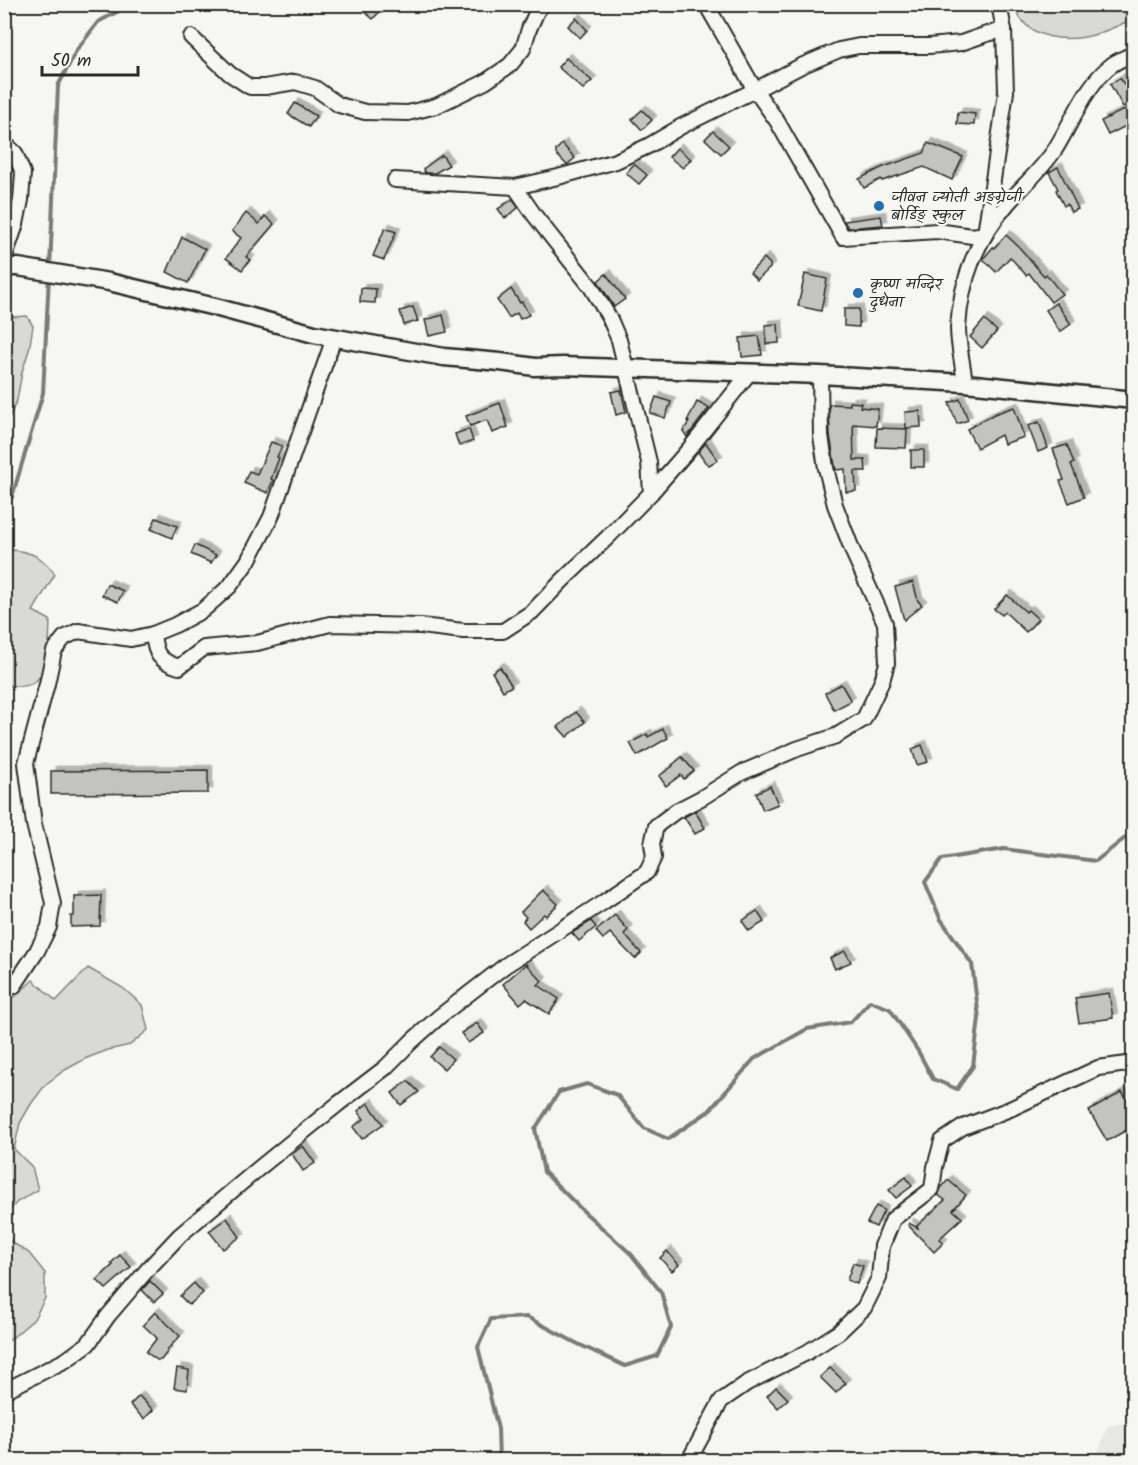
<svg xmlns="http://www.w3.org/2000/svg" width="1138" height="1465" font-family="Kalam,'Playpen Sans Deva',sans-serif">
	<defs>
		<filter id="shadow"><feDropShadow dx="4.5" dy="-4.5" stdDeviation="0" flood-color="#0004"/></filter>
	</defs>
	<rect width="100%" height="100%" fill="#f6f6f2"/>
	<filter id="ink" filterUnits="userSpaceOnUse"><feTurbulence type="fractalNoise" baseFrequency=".0167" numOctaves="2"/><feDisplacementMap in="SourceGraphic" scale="12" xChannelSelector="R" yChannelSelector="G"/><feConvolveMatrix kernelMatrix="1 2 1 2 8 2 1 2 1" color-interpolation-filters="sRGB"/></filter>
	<g filter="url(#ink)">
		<g fill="#e7e7e3">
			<polygon points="5,155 8,159 13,175 13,194 5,226"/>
			<polygon points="1133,1422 1133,1460 1095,1460 1108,1426"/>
		</g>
		<g fill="#d9d9d5" stroke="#828280" stroke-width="1.5">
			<path d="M1017,5H1133V19C1118,26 1101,34 1085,37C1062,41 1034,38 1020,18C1017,15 1017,9 1017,5Z"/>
			<polygon points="27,316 33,326 29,350 22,372 17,400 5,427 5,340 11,317"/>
			<path d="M13,550C18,551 23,551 28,553C40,556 48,565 55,574L33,611L50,620C49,638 51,672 33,683C24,688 14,686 5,685L4,559Z"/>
			<polygon points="88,968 123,988 142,1005 148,1030 130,1045 108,1050 87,1058 65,1070 46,1084 31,1104 20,1123 14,1149 32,1167 38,1190 17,1202 5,1216 5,1003 16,996 33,980 56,1001"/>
			<polygon points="5,1225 10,1241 29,1253 45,1273 45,1298 34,1319 5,1344"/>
		</g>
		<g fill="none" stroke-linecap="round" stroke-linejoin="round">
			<g stroke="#7a7a78" stroke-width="4">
				<polyline points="50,268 58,86 76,51 98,22 132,4"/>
				<polyline points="4,504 12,497 43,393 49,276"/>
				<polyline points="499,1460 498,1429 478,1347 491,1319 527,1317 578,1344 625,1366 657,1356 671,1327 661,1292 631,1254 580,1208 544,1172 535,1129 559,1092 587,1084 617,1095 644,1128 668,1139 709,1111 754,1059 807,1029 851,1022 870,1001 890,1009 918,1051 933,1079 957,1089 973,1066 979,1018 972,964 940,918 925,882 942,859 1004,849 1096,861 1130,834 1134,833"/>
			</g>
		</g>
		<g fill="#c3c3c0" stroke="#2b2b2b" stroke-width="1.5" filter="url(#shadow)">
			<polygon points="358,4 386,4 373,19 365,12 366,11"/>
			<polygon points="576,18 587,30 580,38 568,26"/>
			<polygon points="566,58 592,81 583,89 558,67"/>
			<polygon points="1120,78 1134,99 1123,107 1110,84"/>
			<polygon points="295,103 316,116 309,127 288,114"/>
			<polygon points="1134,105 1134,122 1108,135 1101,121"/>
			<polygon points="642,110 652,120 642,130 632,119"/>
			<polygon points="958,112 975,114 974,125 957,124"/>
			<polygon points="713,131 729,146 721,154 705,139"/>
			<polygon points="928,143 963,157 952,180 924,167 882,181 881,179 864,188 859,179 881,168 924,153"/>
			<polygon points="562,144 575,158 567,165 556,154 556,150"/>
			<polygon points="677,148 691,159 683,168 669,157"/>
			<polygon points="442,155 449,165 435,173 425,173 423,169"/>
			<polygon points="634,164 647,175 639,184 626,173"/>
			<polygon points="1058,167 1078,209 1071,212 1067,204 1064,206 1056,190 1058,189 1049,172"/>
			<polygon points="513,199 518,208 505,218 498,209"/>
			<polygon points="246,213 259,224 265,216 274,224 246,257 250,260 242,270 226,258 241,238 232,231"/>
			<polygon points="881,216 883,225 848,228 844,221"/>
			<polygon points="385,228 396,232 384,260 373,256"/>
			<polygon points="1006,235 1019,247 1044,276 1046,274 1062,294 1051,302 1029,273 1026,275 1010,257 996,272 983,259 993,247 994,248"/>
			<polygon points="182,237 205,249 188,283 167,272"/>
			<polygon points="764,258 770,264 770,268 757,280 750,273"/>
			<polygon points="606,274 625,299 614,307 598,281"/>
			<polygon points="805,274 827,279 821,311 798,306"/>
			<polygon points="361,288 376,289 375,303 360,302"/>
			<polygon points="511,289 520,303 522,302 529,315 520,319 517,313 509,318 497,300"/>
			<polygon points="1056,303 1071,324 1060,332 1046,310"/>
			<polygon points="413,307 418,321 404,325 400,311"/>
			<polygon points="844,309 859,309 859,327 844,326"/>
			<polygon points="443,315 447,332 429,336 425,320"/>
			<polygon points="984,320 997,331 982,348 970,337"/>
			<polygon points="778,324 779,343 766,344 765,325"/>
			<polygon points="759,336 762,355 742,357 740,338"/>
			<polygon points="621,390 626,412 616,415 611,392"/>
			<polygon points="656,397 671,402 665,418 650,413"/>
			<polygon points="960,399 968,420 957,424 949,403"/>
			<polygon points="697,402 709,408 687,437 683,431 689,422 687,421"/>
			<polygon points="850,402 861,403 860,407 878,409 876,426 853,424 854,460 865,460 866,471 855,471 856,491 846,492 845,469 836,470 835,466 830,435 829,404 850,405"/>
			<polygon points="500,403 508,427 492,433 487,420 470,426 466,416"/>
			<polygon points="1014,407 1024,437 1004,444 1001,435 977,448 967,429 994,414"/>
			<polygon points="920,411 921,427 906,428 905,412"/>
			<polygon points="1039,422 1048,448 1038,452 1028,426"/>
			<polygon points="877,428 907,429 906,448 876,447"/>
			<polygon points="469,429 473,441 459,446 455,434"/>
			<polygon points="271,442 282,446 277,457 279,458 271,479 273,480 268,493 244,483 249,471 257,474"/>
			<polygon points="706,443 718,460 709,465 705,462 698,452"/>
			<polygon points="1067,445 1074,463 1071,464 1084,497 1069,503 1060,481 1064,480 1053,449"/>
			<rect x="911" y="450" width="13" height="17"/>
			<polygon points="156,518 177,526 172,538 151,529"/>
			<polygon points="195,545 216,555 211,563 191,554"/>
			<polygon points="913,582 918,601 922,605 904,620 895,587"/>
			<polygon points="107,584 123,591 118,602 102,595"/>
			<polygon points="1007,595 1026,612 1028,610 1038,619 1026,632 1005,612 1002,615 994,609"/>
			<polygon points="500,667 512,686 503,691 492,672"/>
			<polygon points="841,684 851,701 834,710 825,693"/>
			<polygon points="576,712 585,722 567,737 558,727"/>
			<polygon points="663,729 668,738 637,756 630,743 647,734 648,737"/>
			<polygon points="922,745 928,762 917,765 912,749"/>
			<polygon points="682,757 694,771 684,779 681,775 666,786 659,776 673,766 672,765"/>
			<polygon points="208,770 208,793 51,794 51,771"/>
			<polygon points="770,786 778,804 763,810 756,793"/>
			<polygon points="695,811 705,828 695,834 684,817"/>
			<polygon points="543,890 558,904 546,916 544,914 529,928 523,921 526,917 521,912"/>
			<polygon points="101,895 100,926 71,927 71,916 74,916 74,896"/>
			<polygon points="757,911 764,922 749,931 742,921"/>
			<polygon points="615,915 628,930 624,934 641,953 635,959 610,933 603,939 596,931"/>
			<polygon points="591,921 596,927 579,941 572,933"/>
			<polygon points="845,951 851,962 835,969 830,958"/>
			<polygon points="526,964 542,981 538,985 559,999 549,1014 526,999 520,1004 503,984"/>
			<polygon points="1109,993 1113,1018 1079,1023 1075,998"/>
			<polygon points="477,1023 484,1033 468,1043 461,1033"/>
			<polygon points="439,1047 453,1059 444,1069 430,1057"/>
			<polygon points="408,1081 419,1092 401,1105 392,1093"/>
			<polygon points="1122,1092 1134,1111 1134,1126 1107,1141 1089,1111"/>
			<polygon points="368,1103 383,1124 362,1139 353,1127 364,1119 358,1111"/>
			<polygon points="303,1146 315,1163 303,1171 292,1154"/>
			<polygon points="906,1177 912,1186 896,1198 889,1190"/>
			<polygon points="948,1180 966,1195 953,1210 962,1218 939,1239 943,1243 934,1252 908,1225 909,1223 918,1228 917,1226 945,1200 938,1195 941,1188"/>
			<polygon points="876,1206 884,1210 876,1227 867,1223"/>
			<polygon points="227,1218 240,1237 223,1249 209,1231"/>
			<polygon points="667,1251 679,1265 672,1271 660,1258"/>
			<polygon points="120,1255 131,1267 106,1289 97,1280 113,1265 111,1263"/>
			<polygon points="853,1263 863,1266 857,1284 847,1280"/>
			<polygon points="150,1281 163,1294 154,1302 142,1290"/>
			<polygon points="194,1283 203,1293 189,1305 180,1296"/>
			<polygon points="155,1312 180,1336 167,1350 168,1351 161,1360 157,1360 146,1352 157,1338 143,1325"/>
			<polygon points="177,1368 189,1370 187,1390 174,1388"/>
			<polygon points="830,1368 846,1383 836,1393 820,1377"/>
			<polygon points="776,1387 788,1399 778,1408 767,1396"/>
			<polygon points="139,1396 153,1410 144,1419 130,1405"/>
		</g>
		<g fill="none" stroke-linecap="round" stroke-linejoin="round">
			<g stroke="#2b2b2b" stroke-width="18">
				<g id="minor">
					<polyline points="706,4 755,90 777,121 843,237 937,231 972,236 985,234 1006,92 1004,30 999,4"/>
					<polyline points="191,37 230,74 250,87 265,87 295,82 315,88 339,105 365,112 408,113 436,106 485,82 510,65 523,49 529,29 537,11 543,4"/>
					<polyline points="4,143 15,153 23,173 21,200 16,224 4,259"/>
					<polyline points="395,180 515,187 558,177 616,161 648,146 682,126 755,90 801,66 839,50 859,46 929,46 961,43 987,34 1004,30"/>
					<polyline points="515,187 535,216 591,287 609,317 619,340 649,462 651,493"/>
					<path d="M965,383C963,365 958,345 958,328C961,279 976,240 1008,203C1024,185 1041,170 1054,151C1072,123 1086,83 1113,64C1119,60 1127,57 1134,53"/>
					<path d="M153,634C155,654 159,661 179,667L204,648L257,643L330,624L421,626L463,631H503L532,612L563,580L608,537L651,493L690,448L750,372"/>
					<polyline points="4,990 14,986 37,951 49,927 53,903 34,824 26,763 47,684 54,651 64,638 78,631 131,639 153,634 175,625 203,610 230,586 248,561 271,517 334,338"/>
					<polyline points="4,1391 66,1360 88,1344 108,1316 148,1269 180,1235 258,1169 338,1104 385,1068 412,1041 440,1016 506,965 602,903 647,872 654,857 652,844 656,826 676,811 703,797 741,773 797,749 836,736 864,719 882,681 887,663 885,623 853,552 835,505 826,468 821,436 820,375"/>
					<polyline points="689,1460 721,1401 747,1383 806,1353 839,1332 864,1308 879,1278 882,1246 893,1219 932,1189 935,1167 942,1141 963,1127 1010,1109 1098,1068 1134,1063"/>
				</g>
			</g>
			<g stroke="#2b2b2b" stroke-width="21">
				<polyline id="major" points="4,267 18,267 109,282 215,307 314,334 444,357 500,362 535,367 563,366 820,375 965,383 1134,400"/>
			</g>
			<use href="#minor" stroke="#f6f6f2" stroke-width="14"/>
			<use href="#major" stroke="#f6f6f2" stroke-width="16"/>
		</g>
	</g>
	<g fill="#1f6fb2" stroke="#f6f6f2" stroke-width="2">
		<circle cx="879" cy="206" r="6"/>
		<circle cx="858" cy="293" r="6"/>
	</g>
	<g text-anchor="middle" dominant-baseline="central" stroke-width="4.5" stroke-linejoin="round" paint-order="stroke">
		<g font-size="16" fill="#2b2b2b" stroke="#f6f6f2" text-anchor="start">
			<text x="891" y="197">जीवन ज्योती अङ्ग्रेजी<tspan x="891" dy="18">बोर्डिङ् स्कुल</tspan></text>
			<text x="870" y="284">कृष्ण मन्दिर<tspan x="870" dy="18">दुधेना</tspan></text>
		</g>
	</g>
	<rect width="1138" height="1465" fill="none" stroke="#f6f6f2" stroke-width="24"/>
	<rect x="12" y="12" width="1114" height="1441" fill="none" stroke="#2b2b2b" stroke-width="2" filter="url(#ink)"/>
	<path d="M42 66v9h96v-9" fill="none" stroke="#2b2b2b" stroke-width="3"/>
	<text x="51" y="66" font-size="18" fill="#2b2b2b" stroke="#f6f6f2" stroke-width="4.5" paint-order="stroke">50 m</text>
</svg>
